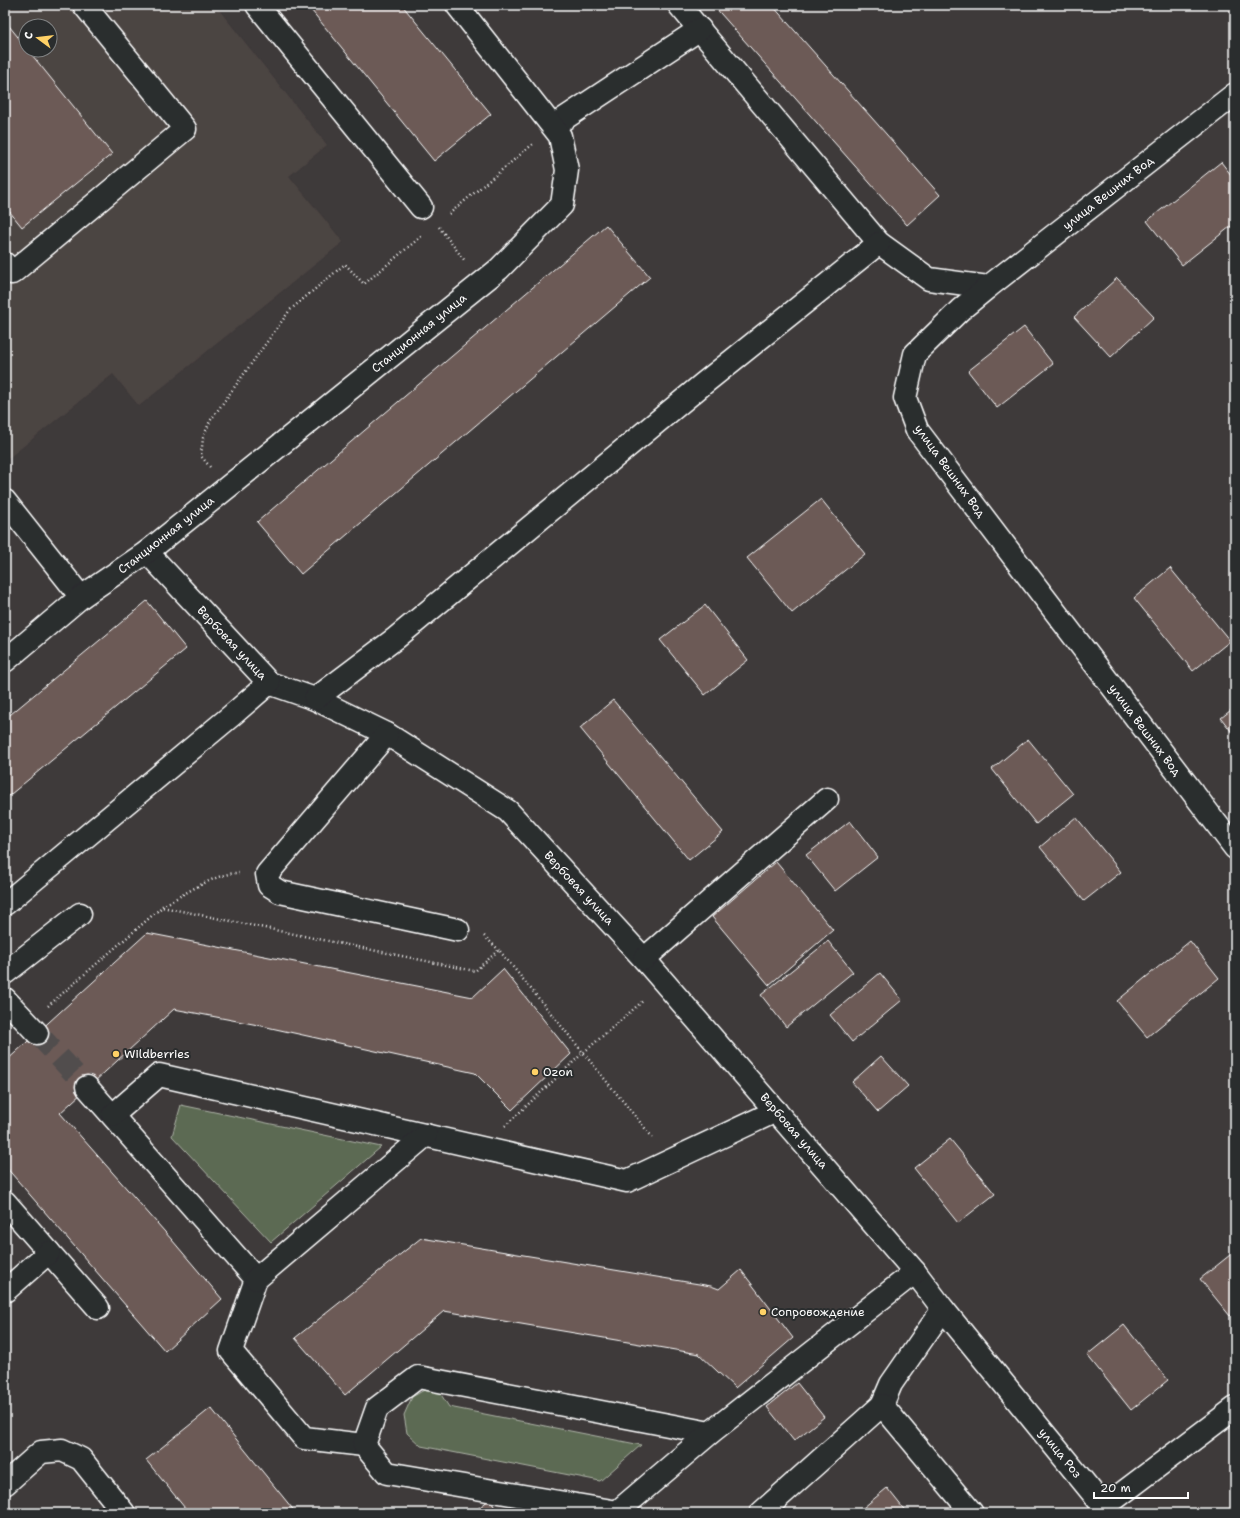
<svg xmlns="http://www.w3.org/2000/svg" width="1240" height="1518" font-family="'Shantell Sans',sans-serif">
	<rect width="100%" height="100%" fill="#3e3a3a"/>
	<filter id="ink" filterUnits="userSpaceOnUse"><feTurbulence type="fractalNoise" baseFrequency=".025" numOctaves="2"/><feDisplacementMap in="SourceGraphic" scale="8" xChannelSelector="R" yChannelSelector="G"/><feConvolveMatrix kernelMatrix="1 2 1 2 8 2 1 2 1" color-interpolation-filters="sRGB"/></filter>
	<g filter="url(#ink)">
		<path fill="#4c4442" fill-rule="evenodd" d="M5,5H215L327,145L289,176L343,242L139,406L113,374L5,461ZM26,26H50V50H26Z"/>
		<g fill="#5c6a52" stroke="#aeb4a8">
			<polygon points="181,1105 381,1147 271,1242 172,1136"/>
			<polygon points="426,1389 440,1393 449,1407 641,1445 600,1481 421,1446 407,1433 404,1415 412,1397"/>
		</g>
		<g fill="#6c5a56" stroke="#fff">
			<polygon points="307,5 402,5 491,114 434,161"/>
			<polygon points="713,5 772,5 940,195 907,225"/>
			<polygon points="5,21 26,47 26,50 28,50 112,154 22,227 5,206"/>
			<polygon points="1221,162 1235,180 1235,223 1182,265 1147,221"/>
			<polygon points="606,225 650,277 301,574 257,522"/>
			<polygon points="1117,278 1154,317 1111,357 1074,317"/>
			<polygon points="1024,327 1053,364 997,408 968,371"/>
			<polygon points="821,499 865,554 792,613 747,558"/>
			<polygon points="1170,568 1230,641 1193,671 1134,598"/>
			<polygon points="147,601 186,649 5,799 5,719"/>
			<polygon points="705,605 748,660 705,695 660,640"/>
			<polygon points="613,700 723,832 689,860 580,728"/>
			<polygon points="1235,707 1235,736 1221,718"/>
			<polygon points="1028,739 1073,794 1036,824 992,769"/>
			<polygon points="1076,817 1121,872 1084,901 1040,847"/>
			<polygon points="850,821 878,857 835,891 806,855"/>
			<polygon points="776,862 833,930 769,985 712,917"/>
			<polygon points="147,933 473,997 503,969 571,1054 512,1110 475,1073 253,1024 174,1009 60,1113 172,1240 222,1299 165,1351 5,1166 5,1062"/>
			<polygon points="828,941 853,972 786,1027 761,995"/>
			<polygon points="1190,941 1219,978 1147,1037 1117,1001"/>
			<polygon points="880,973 902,1000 852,1042 830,1015"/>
			<polygon points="881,1056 908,1086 878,1112 852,1082"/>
			<polygon points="950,1139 995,1194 958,1223 914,1168"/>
			<polygon points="421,1238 711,1286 719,1289 741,1270 793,1338 735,1388 699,1354 444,1311 345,1395 295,1338"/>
			<polygon points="1235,1251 1235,1311 1230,1316 1200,1279"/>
			<polygon points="1124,1325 1168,1380 1131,1410 1087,1355"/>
			<polygon points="797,1383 824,1417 794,1441 767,1407"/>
			<polygon points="211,1408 296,1513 189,1513 146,1460"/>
			<polygon points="887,1488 907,1513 857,1513"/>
			<polygon points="489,1500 500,1513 472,1513"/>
		</g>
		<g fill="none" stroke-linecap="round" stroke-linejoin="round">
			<polyline stroke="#514e4e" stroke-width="22" stroke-dasharray="22 11" stroke-linecap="butt" points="37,1033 87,1087"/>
			<g stroke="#fff" stroke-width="25">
				<g id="minor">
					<polyline points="257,5 421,207"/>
					<polyline points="679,5 879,243 929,279 988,287"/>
					<polyline points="1235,94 988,287 960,310 915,354 905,398 917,430 1235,848"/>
					<polyline points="553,126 700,29"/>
					<polyline points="5,264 12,273 185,129 84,5"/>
					<polyline points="5,501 81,597"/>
					<polyline points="147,552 269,683 315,699 387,734 508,811 644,959 915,1272 943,1309 1104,1507 1235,1408"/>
					<polyline points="5,661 81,597 147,552 499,269 562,205 567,170 560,136 457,5"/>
					<polyline points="315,699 396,638 703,384 879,243"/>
					<polyline points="387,734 267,874 269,885 280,892 458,930"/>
					<polyline points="5,904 231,716 269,683"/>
					<polyline points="644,959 827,799"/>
					<polyline points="5,973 80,914"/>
					<polyline points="5,999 37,1033"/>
					<polyline points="87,1087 256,1279 231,1351 304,1438 364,1445"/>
					<polyline points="113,1115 159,1075 627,1181 776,1111"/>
					<polyline points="5,1202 98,1308"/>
					<polyline points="256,1279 426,1135"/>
					<polyline points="5,1291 49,1252"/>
					<polyline points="882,1405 891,1384 943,1309"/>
					<polyline points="5,1484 41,1452 62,1450 81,1459 124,1513"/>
					<polyline points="618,1512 387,1473 364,1445 377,1408 418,1377 710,1433"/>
					<polyline points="616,1513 710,1433 915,1272"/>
					<polyline points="761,1513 882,1405 972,1513"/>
				</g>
			</g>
			<g stroke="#fff" stroke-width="2.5" stroke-dasharray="1 3" stroke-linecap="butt">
				<polyline points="449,214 533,144"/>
				<polyline points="439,227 465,261"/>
				<polyline points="210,467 201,456 203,438 210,421 290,310 345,264 364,284 423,235"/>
				<path d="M162,906C182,896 217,872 239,873"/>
				<polyline points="484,936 499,950"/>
				<polyline points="48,1006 162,907 475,971 499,950 653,1138"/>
				<polyline points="505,1126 583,1053 644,1000"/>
			</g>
			<use href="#minor" stroke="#2a2d2e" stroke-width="22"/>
		</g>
	</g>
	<g fill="#ffd166" stroke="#2a2d2e" stroke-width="1.5">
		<circle cx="116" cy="1054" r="4"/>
		<circle cx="535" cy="1072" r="4"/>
		<circle cx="763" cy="1312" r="4"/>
	</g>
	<g text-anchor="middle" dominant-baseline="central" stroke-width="4" stroke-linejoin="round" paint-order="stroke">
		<g font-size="12" fill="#fff" stroke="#2a2d2e">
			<text transform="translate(1108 193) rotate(-38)">улица Вешних Вод</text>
			<text transform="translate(419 333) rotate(-39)">Станционная улица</text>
			<text transform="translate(950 471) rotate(54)">улица Вешних Вод</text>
			<text transform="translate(166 535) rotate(-38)">Станционная улица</text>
			<text transform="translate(232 643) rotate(47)">Вербовая улица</text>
			<text transform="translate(1145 730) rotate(53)">улица Вешних Вод</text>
			<text transform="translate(579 888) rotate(47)">Вербовая улица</text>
			<text transform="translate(794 1131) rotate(49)">Вербовая улица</text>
			<text transform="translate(1060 1453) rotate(51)">улица Роз</text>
		</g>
		<g font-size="12" fill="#fff" stroke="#2a2d2e" text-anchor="start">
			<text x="124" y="1054">Wildberries</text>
			<text x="543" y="1072">Ozon</text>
			<text x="771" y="1312">Сопровождение</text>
		</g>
	</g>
	<rect width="1240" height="1518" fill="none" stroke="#2a2d2e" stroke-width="20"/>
	<rect x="10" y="10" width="1220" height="1498" fill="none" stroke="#fff" stroke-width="1.5" filter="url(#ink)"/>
	<g transform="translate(38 38) rotate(285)"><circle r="19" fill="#2a2d2e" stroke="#7f8182"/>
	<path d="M0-3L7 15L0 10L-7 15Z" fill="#ffd166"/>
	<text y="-6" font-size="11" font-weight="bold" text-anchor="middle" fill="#ffffff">С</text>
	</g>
	<path d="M1094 1492v6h94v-6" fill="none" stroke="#ffffff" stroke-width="2"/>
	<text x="1100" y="1492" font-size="12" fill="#ffffff" stroke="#2a2d2e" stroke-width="3" paint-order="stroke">20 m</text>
</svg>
